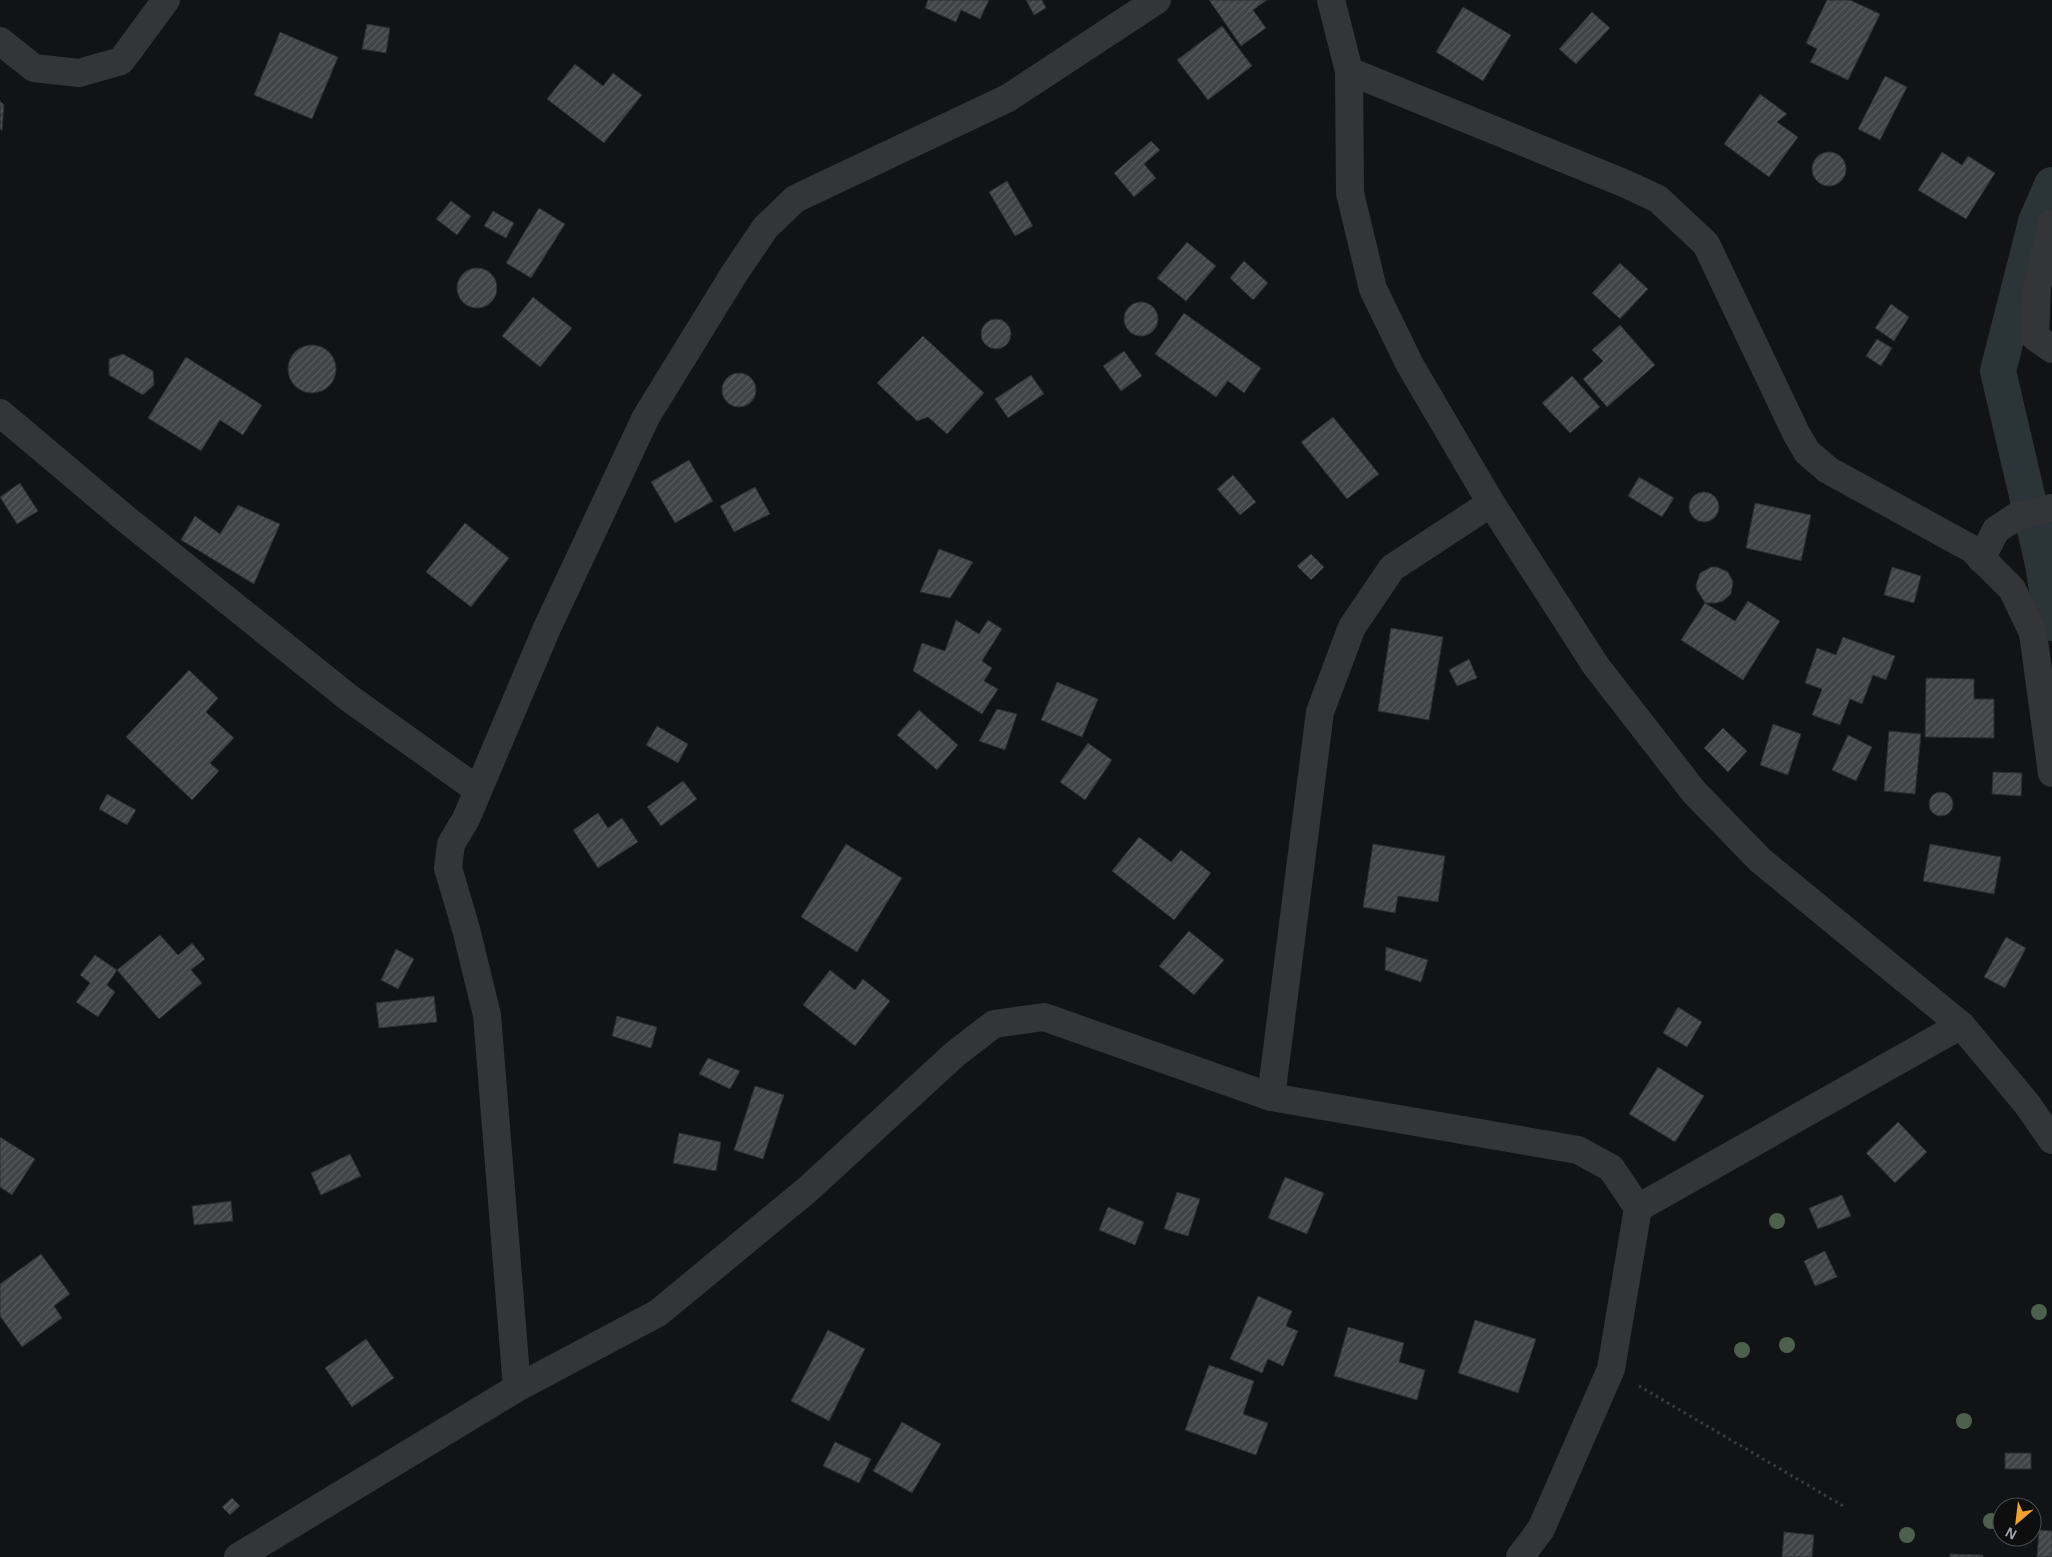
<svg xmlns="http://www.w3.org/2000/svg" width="2052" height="1557" font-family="Arial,sans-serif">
	<defs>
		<pattern id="building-hatch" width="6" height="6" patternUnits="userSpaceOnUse" patternTransform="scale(1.25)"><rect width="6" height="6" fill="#414347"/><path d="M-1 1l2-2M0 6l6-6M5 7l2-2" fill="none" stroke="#595b5f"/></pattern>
	</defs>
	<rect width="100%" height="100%" fill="#121314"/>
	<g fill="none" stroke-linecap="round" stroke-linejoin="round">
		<polyline stroke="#2b3439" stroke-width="36" points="2052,185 2036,222 1998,371 2043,564 2052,623"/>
	</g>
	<g fill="url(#building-hatch)" stroke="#2d2d30">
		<polygon points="928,0 989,0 980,19 961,10 956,22 925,8"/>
		<polygon points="1026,0 1042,0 1046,8 1034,15"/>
		<polygon points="1209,0 1267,0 1253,10 1266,28 1241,46"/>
		<polygon points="1827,0 1850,0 1880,14 1848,80 1810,62 1817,49 1806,43"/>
		<polygon points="1463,7 1511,35 1483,81 1436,52"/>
		<polygon points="1592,12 1610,28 1576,64 1559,49"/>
		<polygon points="367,24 390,28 386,53 362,49"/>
		<polygon points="1222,26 1252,66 1208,100 1177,60"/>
		<polygon points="280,32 338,57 312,119 254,95"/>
		<polygon points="575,64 603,86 613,73 642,95 604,143 547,99"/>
		<polygon points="1885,76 1907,87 1880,140 1858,129"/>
		<polygon points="1760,94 1787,114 1777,122 1798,137 1769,177 1724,144"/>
		<polygon points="0,101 4,105 2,131 0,129"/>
		<polygon points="1151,141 1160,150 1144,164 1156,178 1134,197 1114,173"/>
		<circle cx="1829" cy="169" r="17"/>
		<polygon points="1942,152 1962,165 1968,156 1995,173 1966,219 1918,190"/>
		<polygon points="1007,181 1033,226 1015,236 989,192"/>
		<polygon points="451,201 471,216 457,235 436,219"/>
		<polygon points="539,208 565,224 531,278 506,263"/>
		<polygon points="493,211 514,223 506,238 484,226"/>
		<polygon points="1187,242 1216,266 1186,301 1157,278"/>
		<polygon points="1244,261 1268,283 1253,300 1230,278"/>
		<polygon points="1620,263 1648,289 1620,319 1592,293"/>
		<circle cx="477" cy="288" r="20"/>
		<polygon points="533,297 572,328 540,367 502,336"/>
		<circle cx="1141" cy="319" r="17"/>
		<polygon points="1891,304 1909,317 1894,341 1875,328"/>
		<polygon points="1184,313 1261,368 1244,393 1228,381 1216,397 1155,354"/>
		<circle cx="996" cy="334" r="15"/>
		<polygon points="1620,325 1655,365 1607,407 1583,379 1603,361 1592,350"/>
		<polygon points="923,336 984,393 947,434 928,417 917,421 877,383"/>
		<polygon points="1877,339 1892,348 1881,366 1866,356"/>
		<circle cx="312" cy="369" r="24"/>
		<polygon points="1124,351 1142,376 1121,391 1103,366"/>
		<polygon points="123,354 153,371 154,385 143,395 109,375 109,359"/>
		<polygon points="186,357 262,405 243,435 220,420 201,451 148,418"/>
		<circle cx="739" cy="390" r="17"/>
		<polygon points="1031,375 1044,394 1008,418 995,399"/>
		<polygon points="1572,376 1600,407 1570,433 1542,403"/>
		<polygon points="1333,417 1379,474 1347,499 1301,442"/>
		<polygon points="689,460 713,501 675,523 651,482"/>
		<polygon points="1233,475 1256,502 1240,515 1217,489"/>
		<polygon points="1639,477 1674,498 1662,517 1628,496"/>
		<polygon points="20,483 38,511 17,524 0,497"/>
		<polygon points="755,487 770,514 734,532 720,506"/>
		<circle cx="1704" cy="507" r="15"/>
		<polygon points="1755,503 1811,515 1801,561 1746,548"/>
		<polygon points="238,505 280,524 254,584 181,540 195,516 220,534"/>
		<polygon points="465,523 509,558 471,607 426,572"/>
		<polygon points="939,549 973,562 950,598 920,592"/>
		<polygon points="1311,554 1324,567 1311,580 1297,566"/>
		<polygon points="1711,567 1717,567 1728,572 1733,582 1731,594 1723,601 1716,603 1705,603 1697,590 1696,585 1700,573"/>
		<polygon points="1892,567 1921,576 1914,603 1884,595"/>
		<polygon points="1748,601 1780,621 1743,680 1681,640 1705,603 1735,621"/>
		<polygon points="956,620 979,634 988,620 1002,629 982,661 992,668 984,681 998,689 982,714 913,671 922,643 945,651"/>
		<polygon points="1391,628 1443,637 1429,720 1378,711"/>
		<polygon points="1843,637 1895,656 1886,680 1873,675 1862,704 1850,699 1840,725 1812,715 1822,689 1805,683 1817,648 1836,655"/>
		<polygon points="1469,659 1477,678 1457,686 1449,670"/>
		<polygon points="189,670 218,698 206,712 234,738 210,763 219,771 192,800 126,737"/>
		<polygon points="1926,678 1974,679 1974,699 1994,699 1994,738 1925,737"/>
		<polygon points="1057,682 1098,699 1082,737 1041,720"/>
		<polygon points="997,709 1017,714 1005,750 979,741"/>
		<polygon points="919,710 958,745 937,770 897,735"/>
		<polygon points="1773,724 1801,734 1788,775 1760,765"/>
		<polygon points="657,726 688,744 678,763 646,745"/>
		<polygon points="1723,728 1747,751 1728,772 1704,748"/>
		<polygon points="1889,731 1921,734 1915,794 1884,791"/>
		<polygon points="1848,735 1872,747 1856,781 1832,770"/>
		<polygon points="1088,743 1112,760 1085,800 1060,782"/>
		<polygon points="1993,772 2022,773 2021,796 1992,794"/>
		<polygon points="683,781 697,799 661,826 647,807"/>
		<circle cx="1941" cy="804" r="12"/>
		<polygon points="107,794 136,810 127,825 99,809"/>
		<polygon points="598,813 608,828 622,818 638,842 598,868 573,830"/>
		<polygon points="1139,837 1171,862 1181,850 1211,873 1174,920 1112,871"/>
		<polygon points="846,844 902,878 857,952 801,917"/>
		<polygon points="1373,844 1445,856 1438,902 1398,896 1395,913 1363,907"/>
		<polygon points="1930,844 2001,857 1994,894 1923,881"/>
		<polygon points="1189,931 1224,960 1194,995 1159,966"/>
		<polygon points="160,935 178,955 192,943 205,959 191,970 202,983 159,1019 117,970"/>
		<polygon points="2006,937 2026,948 2005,988 1984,977"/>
		<polygon points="1386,947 1428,960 1421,982 1385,970"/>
		<polygon points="396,949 414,959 398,989 381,980"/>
		<polygon points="95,955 117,970 107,985 115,992 98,1017 76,1002 90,983 80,975"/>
		<polygon points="830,970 855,990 863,979 890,1001 855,1046 803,1005"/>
		<polygon points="434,996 437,1022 379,1028 376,1003"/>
		<polygon points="1678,1007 1702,1022 1687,1047 1663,1033"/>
		<polygon points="617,1016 657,1027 651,1048 612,1036"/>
		<polygon points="708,1058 740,1071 730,1089 699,1074"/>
		<polygon points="1658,1067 1704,1096 1675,1142 1629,1114"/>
		<polygon points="755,1086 784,1095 763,1159 734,1150"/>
		<polygon points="1898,1122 1927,1152 1895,1183 1866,1153"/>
		<polygon points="679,1133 721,1142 716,1171 673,1163"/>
		<polygon points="0,1137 35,1159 12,1195 0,1187"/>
		<polygon points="350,1154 361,1176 321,1195 311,1173"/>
		<polygon points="1285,1177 1324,1193 1307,1234 1268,1218"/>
		<polygon points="1177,1192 1200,1199 1188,1236 1164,1229"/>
		<polygon points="1842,1195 1851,1216 1818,1229 1809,1208"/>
		<polygon points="231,1201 233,1221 194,1225 192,1206"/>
		<polygon points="1108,1207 1144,1222 1135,1245 1099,1230"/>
		<polygon points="1825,1251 1837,1277 1815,1286 1804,1261"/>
		<polygon points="41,1254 70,1294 54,1306 62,1318 22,1347 0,1316 0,1284"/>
		<polygon points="1258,1296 1292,1311 1286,1326 1298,1331 1283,1366 1268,1359 1262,1373 1230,1359"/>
		<polygon points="1475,1320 1536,1339 1518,1393 1458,1373"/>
		<polygon points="1348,1327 1404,1343 1399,1362 1425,1370 1417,1400 1334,1376"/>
		<polygon points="828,1330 865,1349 829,1421 791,1401"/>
		<polygon points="366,1339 394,1378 352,1407 325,1368"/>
		<polygon points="1209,1365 1254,1381 1243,1414 1268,1423 1256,1455 1185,1430"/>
		<polygon points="902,1422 941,1444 912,1493 873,1471"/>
		<polygon points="835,1442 871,1459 859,1483 823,1466"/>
		<rect x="2005" y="1453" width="26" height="16"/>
		<polygon points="232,1498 240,1506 230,1515 222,1507"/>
		<polygon points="2039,1530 2052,1531 2052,1557 2037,1557"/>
		<polygon points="1784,1532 1814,1535 1812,1557 1782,1557"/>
		<polygon points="1950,1554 1983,1555 1983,1557 1950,1557"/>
	</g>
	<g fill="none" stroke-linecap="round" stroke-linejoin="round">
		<polyline stroke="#3a3c40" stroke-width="3" stroke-dasharray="2.5 4" stroke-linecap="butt" points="1639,1386 1845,1507"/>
		<g stroke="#343539" stroke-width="28">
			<polyline points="0,41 34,68 79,73 121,61 166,0"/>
			<polyline points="1349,71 1626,184 1658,199 1706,244 1796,433 1807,452 1828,470 1972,549 2012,589 2033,633 2052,773"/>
			<polyline points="2052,223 2037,287 2035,337 2052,349"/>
			<polyline points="0,413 121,515 349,698 478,790"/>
			<polyline points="1981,559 1996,530 2017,516 2052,508"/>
			<polyline points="1271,1097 1320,712 1352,627 1392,568 1491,503"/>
			<polyline points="517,1388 487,1015 466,929 448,868 451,844 466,819 547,628 646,417 734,274 765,228 795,199 1008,98 1157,0"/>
			<polyline points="238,1557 517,1388 658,1313 807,1190 955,1054 994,1024 1044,1017 1271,1097 1578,1150 1611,1168 1638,1208"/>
			<polyline points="1520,1557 1541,1529 1611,1369 1638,1208 1961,1025"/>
		</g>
		<polyline stroke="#343539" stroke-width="28" points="1331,0 1349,71 1350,193 1373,289 1410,365 1491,503 1596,666 1694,792 1760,860 1961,1025 2027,1104 2052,1140"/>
	</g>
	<g fill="#4c604d">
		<circle cx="1777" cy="1221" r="8"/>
		<circle cx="2039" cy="1312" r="8"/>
		<circle cx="1787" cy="1345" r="8"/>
		<circle cx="1742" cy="1350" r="8"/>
		<circle cx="1964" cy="1421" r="8"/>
		<circle cx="1991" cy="1521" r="8"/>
		<circle cx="1907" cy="1535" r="8"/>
	</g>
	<g transform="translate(2017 1522) rotate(208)"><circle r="24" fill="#0e0e0f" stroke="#4a4c51"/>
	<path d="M0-4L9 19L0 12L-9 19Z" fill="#eda231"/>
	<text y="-8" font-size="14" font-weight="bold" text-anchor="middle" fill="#a4aab4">N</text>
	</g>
</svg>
